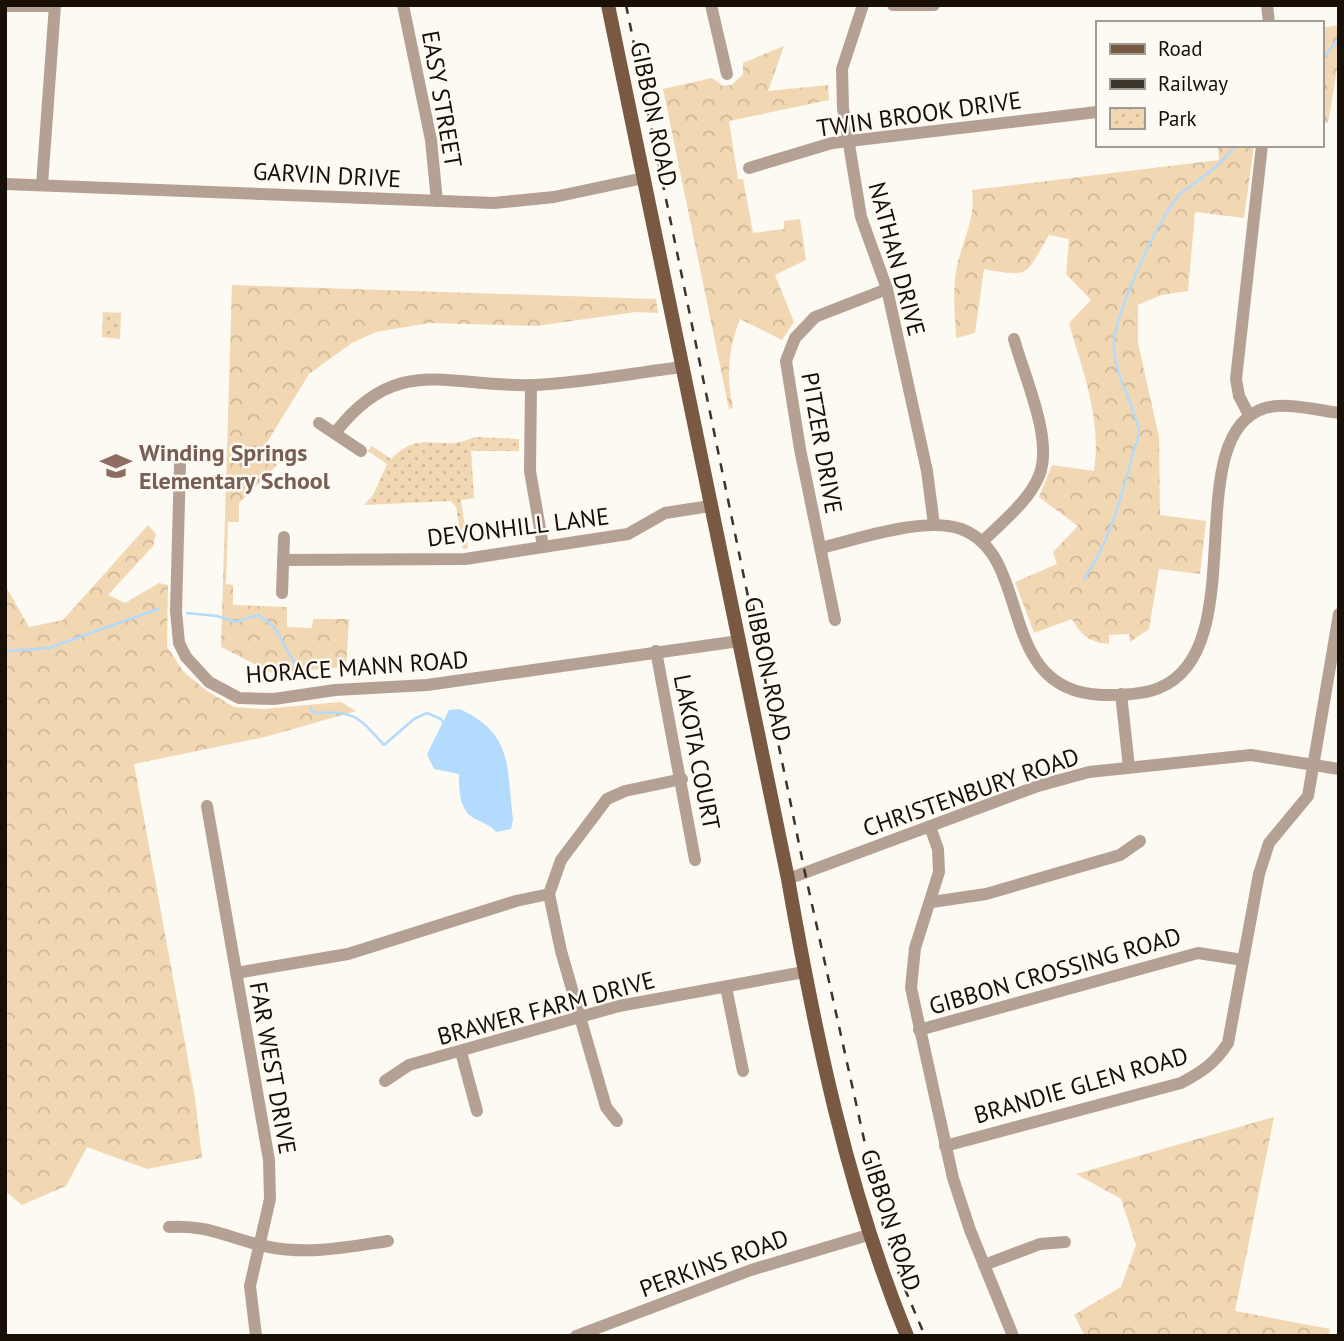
<svg xmlns="http://www.w3.org/2000/svg" width="1344" height="1341" font-family="'PT Sans',sans-serif">
	<defs>
		<pattern id="forest-crowns" width="20" height="18" patternUnits="userSpaceOnUse" patternTransform="scale(1.75)"><rect width="20" height="18" fill="#f2d7b3"/><path d="M2 6a3 3 0 1 1 6 0M12 15a3 3 0 1 1 6 0" fill="none" stroke="#cfb898"/></pattern>
		<pattern id="park-dots" width="8" height="8" patternUnits="userSpaceOnUse" patternTransform="scale(1.75)"><rect width="8" height="8" fill="#f2d7b3"/><path d="M2 2h.1M6 6h.1" fill="none" stroke="#cfb898" stroke-width="1.8" stroke-linecap="round"/></pattern>
	</defs>
	<rect width="100%" height="100%" fill="#fdf9f3"/>
	<g fill="url(#forest-crowns)">
		<polygon points="1339,25 1339,57 1328,123 1321,123 1321,28"/>
		<path d="M784,46L768,91L828,85L829,100L729,121L738,179H743L753,233L784,229V221L800,219L806,260L775,275L794,322L782,340L740,319C728,350 726,376 733,408L729,409L663,89L712,78L723,86L732,85L743,74V63Z"/>
		<path d="M1218,145H1254L1244,218L1195,212L1188,291L1161,295L1138,305V343L1159,437L1160,515L1206,521L1200,574L1159,569L1149,629L1130,642L1129,634L1109,635V644C1089,642 1082,636 1072,619L1034,633L1015,582L1057,564L1053,552L1078,526L1039,497L1052,465L1094,471C1102,420 1083,372 1069,323L1091,300L1066,274L1069,239L1049,235C1025,275 1032,278 984,269L975,333L956,338C955,314 952,289 957,266C963,239 976,218 972,190L1219,160Z"/>
		<polygon points="232,285 656,299 658,313 636,312 536,326 429,323 376,332 352,343 309,374 261,452 277,465 239,503 239,522 228,522 226,584 233,585 233,605 287,607 287,627 312,628 313,619 349,619 346,667 272,673 221,647"/>
		<polygon points="148,525 156,534 153,546 108,595 125,603 159,583 168,585 167,647 184,672 207,691 234,707 263,709 341,702 356,711 265,737 134,764 195,1098 202,1158 147,1169 87,1147 66,1186 22,1205 5,1191 5,585 29,627 63,620"/>
		<polygon points="1274,1117 1235,1311 1330,1329 1328,1336 1085,1336 1074,1315 1121,1287 1136,1245 1121,1199 1076,1174"/>
	</g>
	<g fill="url(#park-dots)">
		<polygon points="103,312 121,313 120,339 102,337"/>
		<path d="M474,437L519,439V451H471L474,498L461,500L468,548L463,549L456,507L451,501L364,505L373,495L387,464L368,451L372,446L391,459C422,427 440,454 474,437Z"/>
	</g>
	<path fill="#b2dbfe" d="M460,709C514,735 506,766 513,819L511,829L496,832C489,823 481,823 472,817C459,808 459,788 459,774L434,769L427,754L449,710Z"/>
	<g fill="none" stroke-linecap="round" stroke-linejoin="round">
		<g stroke="#b2dbfe" stroke-width="2.5">
			<polyline points="1321,61 1339,38"/>
			<path d="M1084,579C1109,543 1121,499 1132,457C1134,446 1141,438 1138,426C1131,399 1114,374 1114,345C1113,317 1163,204 1185,190C1205,176 1221,165 1236,145"/>
			<polyline points="187,613 217,616 235,622 259,615 274,627 302,676"/>
			<polyline points="5,651 49,648 158,609"/>
			<path d="M310,708L314,713C354,710 358,716 384,745L414,719L427,713L441,719L445,726"/>
		</g>
		<g stroke="#b5a194" stroke-width="12">
			<polyline points="403,5 431,140 437,201"/>
			<polyline points="711,5 727,74"/>
			<polyline points="863,5 842,69 843,108 861,217 887,289 927,471 934,525"/>
			<polyline points="893,5 934,5"/>
			<polyline points="1267,5 1269,23"/>
			<polyline points="5,6 54,6"/>
			<polyline points="749,168 832,143 1097,112"/>
			<polyline points="5,184 494,203 554,197 644,178"/>
			<polyline points="42,185 55,5"/>
			<polyline points="531,385 530,471 543,546"/>
			<polyline points="1249,415 1239,396 1236,379 1262,145"/>
			<polyline points="319,423 361,451"/>
			<path d="M335,433C397,352 448,388 534,385C583,383 633,373 682,367"/>
			<polyline points="180,464 176,611 179,643 186,657 209,682 239,698 274,699 335,690 427,685 739,641"/>
			<path d="M982,542C1001,523 1029,501 1039,476C1054,440 1024,376 1014,339"/>
			<path d="M821,548C858,539 924,516 961,529C1035,556 993,691 1102,695C1120,695 1142,695 1159,688C1255,650 1177,435 1265,408C1287,402 1316,410 1339,413"/>
			<polyline points="283,560 465,559 628,534 665,513 710,506"/>
			<polyline points="282,593 284,537"/>
			<polyline points="835,620 800,449 786,361 795,338 815,317 887,289"/>
			<polyline points="656,651 695,860"/>
			<polyline points="1121,694 1129,767"/>
			<polyline points="207,806 269,1160 270,1199 250,1286 256,1336"/>
			<polyline points="930,827 938,849 939,872 915,948 911,988 953,1178 970,1230 1013,1336"/>
			<polyline points="788,879 1038,786 1089,772 1251,755 1339,769"/>
			<polyline points="932,902 986,894 1120,855 1140,841"/>
			<polyline points="236,973 348,954 516,901 549,894"/>
			<polyline points="726,987 743,1071"/>
			<polyline points="919,1030 1198,953 1243,960"/>
			<polyline points="461,1052 477,1111"/>
			<polyline points="385,1081 409,1065 619,1006 804,972"/>
			<polyline points="617,1121 606,1107 561,951 549,894 561,860 607,799 625,791 682,779"/>
			<path d="M945,1146L1181,1083C1202,1072 1215,1063 1228,1043L1259,874L1269,843L1308,796L1339,614"/>
			<path d="M169,1227C210,1224 232,1240 269,1247C309,1255 348,1247 388,1241"/>
			<polyline points="984,1265 1040,1244 1065,1242"/>
			<polyline points="576,1336 751,1270 868,1235"/>
		</g>
		<path stroke="#795942" stroke-width="14" d="M608,5L788,879C815,1034 847,1189 907,1336"/>
		<polyline stroke="#3b342b" stroke-width="2.5" stroke-dasharray="9 9" stroke-linecap="butt" points="626,5 805,873 883,1225 901,1280 925,1336"/>
	</g>
	<defs>
		<g id="school-bare" transform="scale(2.415)"><path d="M0-5L7-2L0 1L-7-2ZM-4 1L0 2.5L4 1V4Q0 6-4 4Z" fill="#8d6e63" stroke="#fdf9f3" stroke-width="2.5" paint-order="stroke"/></g>
	</defs>
	<g fill-rule="evenodd">
		<use href="#school-bare" x="116" y="466"/>
	</g>
	<g text-anchor="middle" dominant-baseline="central" stroke-width="5" stroke-linejoin="round" paint-order="stroke">
		<g font-size="24" fill="#181007" stroke="#fdf9f3">
			<text transform="translate(442 99) rotate(80)">EASY STREET</text>
			<text transform="translate(654 114) rotate(78)">GIBBON ROAD</text>
			<text transform="translate(919 114) rotate(-8)">TWIN BROOK DRIVE</text>
			<text transform="translate(327 175) rotate(3)">GARVIN DRIVE</text>
			<text transform="translate(897 259) rotate(75)">NATHAN DRIVE</text>
			<text transform="translate(822 443) rotate(80)">PITZER DRIVE</text>
			<text transform="translate(518 527) rotate(-7)">DEVONHILL LANE</text>
			<text transform="translate(357 667) rotate(-4)">HORACE MANN ROAD</text>
			<text transform="translate(768 669) rotate(78)">GIBBON ROAD</text>
			<text transform="translate(697 752) rotate(79)">LAKOTA COURT</text>
			<text transform="translate(971 792) rotate(-19)">CHRISTENBURY ROAD</text>
			<text transform="translate(1055 971) rotate(-16)">GIBBON CROSSING ROAD</text>
			<text transform="translate(546 1008) rotate(-15)">BRAWER FARM DRIVE</text>
			<text transform="translate(273 1068) rotate(80)">FAR WEST DRIVE</text>
			<text transform="translate(1081 1085) rotate(-16)">BRANDIE GLEN ROAD</text>
			<text transform="translate(891 1220) rotate(72)">GIBBON ROAD</text>
			<text transform="translate(714 1263) rotate(-20)">PERKINS ROAD</text>
		</g>
		<g font-size="24" font-weight="bold" fill="#785e54" stroke="#fdf9f3" text-anchor="start">
			<text x="139" y="452">Winding Springs<tspan x="139" dy="28">Elementary School</tspan></text>
		</g>
	</g>
	<rect width="1344" height="1341" fill="none" stroke="#181007" stroke-width="14"/>
	<rect x="1096" y="21" width="228" height="126" fill="#fdf9f3" stroke="#a19c95" stroke-width="2"/>
	<rect x="1110" y="44" width="35" height="10" fill="#795942" stroke="#a19c95" stroke-width="2"/>
	<text x="1158" y="56" font-size="21" fill="#181007">Road</text>
	<rect x="1110" y="79" width="35" height="10" fill="#3b342b" stroke="#a19c95" stroke-width="2"/>
	<text x="1158" y="91" font-size="21" fill="#181007">Railway</text>
	<rect x="1110" y="108" width="35" height="21" fill="url(#park-dots)" stroke="#a19c95" stroke-width="2"/>
	<text x="1158" y="126" font-size="21" fill="#181007">Park</text>
</svg>
